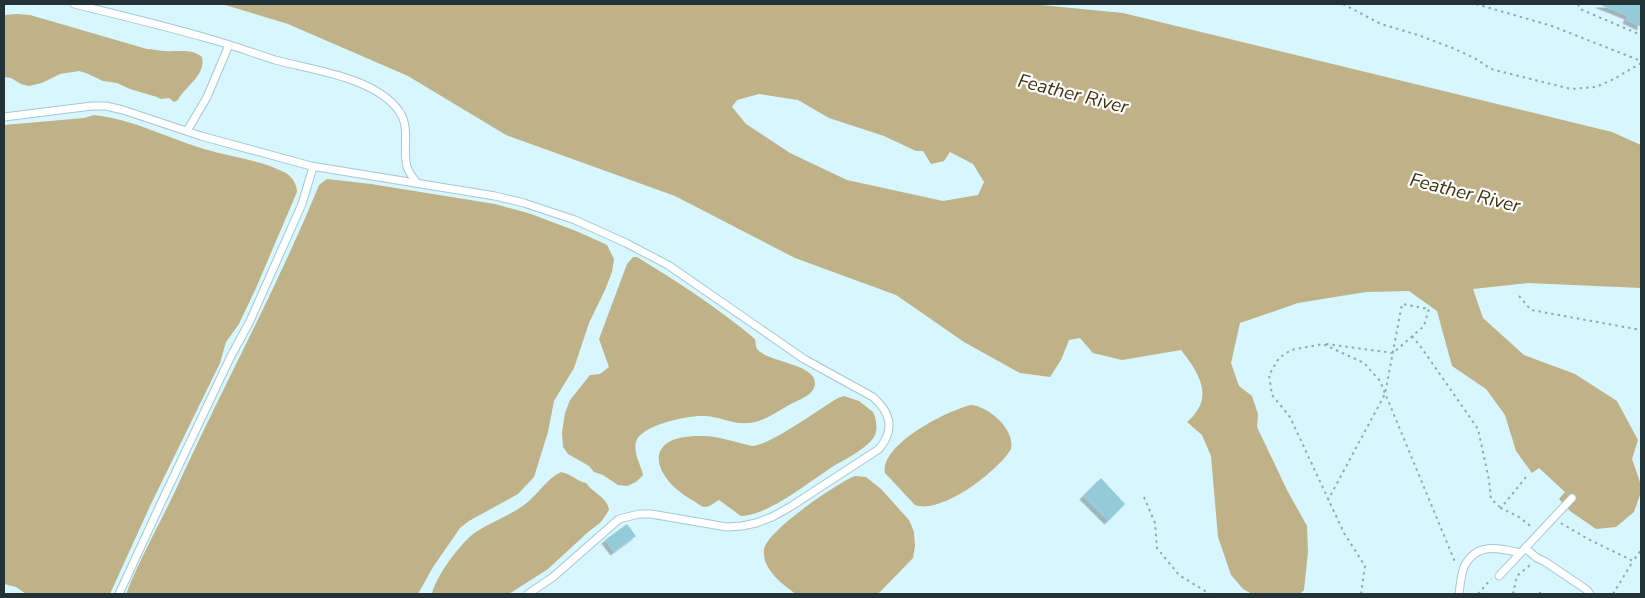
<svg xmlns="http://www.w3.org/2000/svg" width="1645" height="598" font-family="'Nunito Sans',sans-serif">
	<defs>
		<filter id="shadow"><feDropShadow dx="-3.5" dy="3.5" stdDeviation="0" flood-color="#0004"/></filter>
	</defs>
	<rect width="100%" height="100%" fill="#d8f6fe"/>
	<g fill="#bfb288" fill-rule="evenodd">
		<path d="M222,4H1031L1123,13L1612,132L1641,145V288L1528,283L1473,289L1483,318L1524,355L1575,374L1617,401L1638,440L1632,459L1641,485V492L1634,512L1616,527L1596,529L1570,511L1559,499L1565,492L1539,468L1532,473L1516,451L1505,415L1486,389L1452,366L1437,311L1409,291L1366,292L1298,303L1240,323L1231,363L1239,386L1252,396L1258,414L1257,427L1287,490L1307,526L1308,552L1304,590L1300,594H1252L1243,589L1231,575L1218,537L1211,456L1202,435L1187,422C1215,398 1200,374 1181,350L1122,360L1093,353L1080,338L1069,340L1061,360L1050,377L1020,373L964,342L896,295L795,258L675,196L506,135L408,76L288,24ZM759,94L798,100L829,118L884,136L916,151H923L931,164L944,161L950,152L973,164L984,182L978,195L943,201L847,180L790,153L746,124L732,107L737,100Z"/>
		<path d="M16,14L30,15L147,49C153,49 159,51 165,51C178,52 191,48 202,57C206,76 185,86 178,100L174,102L169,98L161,99L157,97L130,89L117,83L103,81L86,73L79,71L60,74L42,83L29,86L21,84L11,78L4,77V15Z"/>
		<path d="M94,115C133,119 167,138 204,149C231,157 261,160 286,173C292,177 297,184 297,192L256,288L239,324L226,342L220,363L150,506L110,594H26L16,587L4,584V125L84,118Z"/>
		<path d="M327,179L371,184L495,204L531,214L576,231L603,243L607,245L614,259L612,272L605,290L589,323L574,368L554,401L548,432L534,477L518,494L469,521L460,528L433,567L418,594H126C142,553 165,515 183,474C227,379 277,287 317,190L319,185Z"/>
		<path d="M633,257H637C678,282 718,308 755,339C756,343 755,347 758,350C769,362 815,364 815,383C815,394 801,399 793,403C778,410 767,421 749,423C733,425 720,416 704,416C689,415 640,425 636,442C633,453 641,465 643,475L636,482L627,486L618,485L603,475L594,472L589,466L568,454L563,447L562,432L565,413L570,400L590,375L600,374L609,367L599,339L627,264Z"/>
		<path d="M844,396L859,401L873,412C876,418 878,428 875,435C870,447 844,460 832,467C809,482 769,515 741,516L719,500C715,502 710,507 705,507C701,507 696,502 692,500C653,478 640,436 699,436C716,435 735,442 752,446C771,445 819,409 838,398Z"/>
		<path d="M971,405C988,406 1015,429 1011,449C998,471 941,515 915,505L885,473C879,445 948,410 971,405Z"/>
		<path d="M561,472C571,474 577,481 586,483C593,493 608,498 609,510L601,522L587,533L548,569L509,594H432C435,577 462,541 476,532C491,522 509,516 524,505C537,496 546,479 561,472Z"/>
		<path d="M855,476L866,477L881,489L909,520L914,532L915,546L913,558L878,594H796C782,584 762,569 764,550C765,532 837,483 855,476Z"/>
	</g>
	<g fill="#95cad9" filter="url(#shadow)">
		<polygon points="1598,4 1641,4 1641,27 1626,20 1628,16"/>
		<polygon points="1101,478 1125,504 1108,521 1083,496"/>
		<polygon points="627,524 636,536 614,552 605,540"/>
	</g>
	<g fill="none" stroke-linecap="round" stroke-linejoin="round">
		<g stroke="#a4c8d3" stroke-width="9">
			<g id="lane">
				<path d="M74,4C119,15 165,26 210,39C232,45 253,53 275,60C312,70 375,77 399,111C411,128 402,148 407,167C409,173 413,178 417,183"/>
				<path d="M4,117L92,106H106L123,110L201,136L311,166L495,196L524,203L575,220L626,243L668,265L804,359L873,397C891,413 895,430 879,449L790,507L772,517L756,523L742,526L727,527L651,514H639L619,519L553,577L528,594"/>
				<polyline points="187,131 207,97 229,45"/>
				<polyline points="1525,548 1537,558 1544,561 1587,590 1590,594"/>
				<polyline points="1499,576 1572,498"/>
				<polyline points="119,594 162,501 230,358 250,321 302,204 313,167"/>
				<path d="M1459,594C1460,586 1461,575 1464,567C1476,542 1499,548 1520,553"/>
			</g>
		</g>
		<g stroke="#91a9af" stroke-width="2" stroke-dasharray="2.5 4" stroke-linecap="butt">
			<polyline points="1343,4 1381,24 1418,35 1455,49 1476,59 1491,69 1571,89 1596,87 1614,79 1641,63"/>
			<polyline points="1476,4 1552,26 1641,61"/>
			<polyline points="1578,4 1580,9 1641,35"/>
			<polyline points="1519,296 1531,310 1641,330"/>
			<polyline points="1412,336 1421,347 1478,429 1489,480 1491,499 1501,508"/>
			<polyline points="1326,344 1393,353 1424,326 1429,309 1402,304 1385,394 1328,500"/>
			<polyline points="1526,477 1501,508 1519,517 1533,528"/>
			<polyline points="1144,497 1155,523 1157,548 1179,575 1210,594"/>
			<polyline points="1561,523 1588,539 1633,561 1641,550"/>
			<polyline points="1361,594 1365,566 1344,533 1290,417 1272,395 1269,375 1279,358 1291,350 1323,344 1364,363 1380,381 1455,562"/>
			<polyline points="1478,594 1491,579"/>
			<polyline points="1513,594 1517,576 1530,565"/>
			<polyline points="1539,594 1540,593 1544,594"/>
			<polyline points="1613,594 1633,561"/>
		</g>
		<use href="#lane" stroke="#fff" stroke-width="7"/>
	</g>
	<g text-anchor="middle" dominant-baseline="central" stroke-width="4.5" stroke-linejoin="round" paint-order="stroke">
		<g font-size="19" font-style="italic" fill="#3e3411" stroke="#fdfdfd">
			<text transform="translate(1073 94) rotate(14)">Feather River</text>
			<text transform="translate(1465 193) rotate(14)">Feather River</text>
		</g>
	</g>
	<rect width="1645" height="598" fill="none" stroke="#233236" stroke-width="10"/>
</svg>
